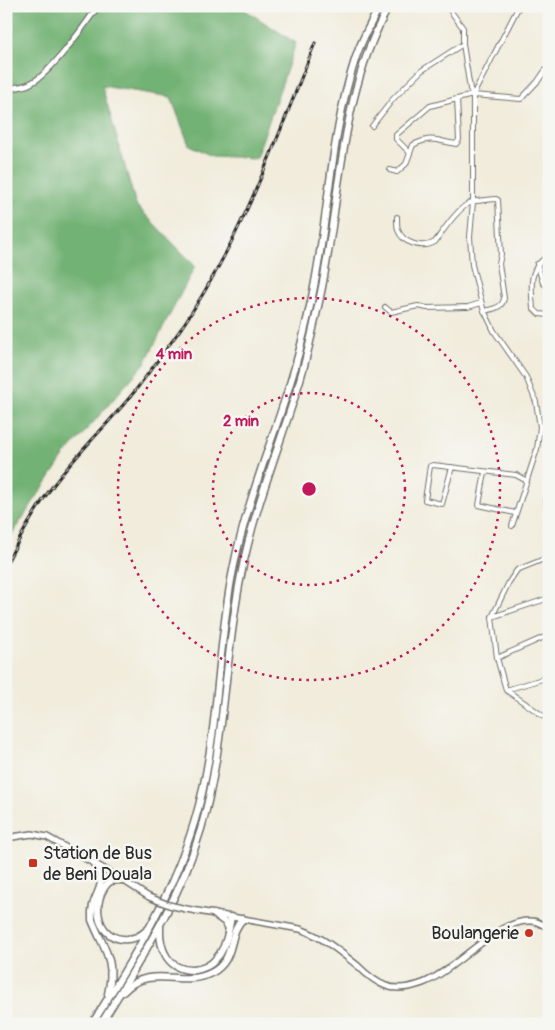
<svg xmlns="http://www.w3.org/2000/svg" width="555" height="1030" font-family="Pangolin,sans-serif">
	<rect width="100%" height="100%" fill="#f6f6f2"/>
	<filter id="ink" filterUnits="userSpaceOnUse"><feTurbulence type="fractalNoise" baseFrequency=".02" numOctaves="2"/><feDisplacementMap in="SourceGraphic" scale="10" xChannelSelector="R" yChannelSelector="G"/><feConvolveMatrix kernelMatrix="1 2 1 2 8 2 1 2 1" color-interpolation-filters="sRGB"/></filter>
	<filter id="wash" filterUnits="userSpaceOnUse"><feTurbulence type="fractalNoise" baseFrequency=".0096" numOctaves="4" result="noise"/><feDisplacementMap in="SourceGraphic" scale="20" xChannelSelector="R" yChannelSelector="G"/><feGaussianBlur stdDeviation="1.12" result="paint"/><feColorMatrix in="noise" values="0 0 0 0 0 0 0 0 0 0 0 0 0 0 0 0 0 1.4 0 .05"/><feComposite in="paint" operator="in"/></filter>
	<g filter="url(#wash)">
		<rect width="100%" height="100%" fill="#f1ecdb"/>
		<polygon fill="#73b274" stroke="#4f6e50" points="6,6 239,6 296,43 256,158 212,156 189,145 171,97 102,86 136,205 195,266 145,363 64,456 6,543"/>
	</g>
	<g filter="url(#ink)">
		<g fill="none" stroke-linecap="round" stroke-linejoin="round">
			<g stroke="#706f69" stroke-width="6">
				<g id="minor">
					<polyline points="447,6 463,28 463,44 470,89 473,95 521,99 538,81 549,65"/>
					<polyline points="473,95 473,202 470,237 472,265 483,308 494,331 526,377 536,402 540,427 537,449 512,526"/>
					<polyline points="372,126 393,99 421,71 463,44"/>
					<polyline points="410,153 396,139 396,135 430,106 457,99"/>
					<path d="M390,170L397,172L406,164L413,145C433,135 436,141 456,144L459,140L457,99L473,95L519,6"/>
					<path d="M397,217C397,221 397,227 398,230C403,244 423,249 435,242C443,231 459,206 472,202C480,200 488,200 496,199L498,200L501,254L499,264L504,298C503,308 492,309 484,311"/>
					<path d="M549,256C528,266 531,288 533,308L539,314L549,315"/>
					<polyline points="537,264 543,283 549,287"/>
					<polyline points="385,307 391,312 418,306 427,308 468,307 481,303"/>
					<polyline points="452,467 442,504 425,500 430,466 433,465 516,475 527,481"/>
					<polyline points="485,472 479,505 515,513"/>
					<polyline points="549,487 546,500 549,529"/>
					<polyline points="549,557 517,570 509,582 492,617 549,598"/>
					<polyline points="492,617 497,658 506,690"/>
					<polyline points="497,658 549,635"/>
					<polyline points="549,677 506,690 549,720"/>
				</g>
			</g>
			<g stroke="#706f69" stroke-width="7">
				<path id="tertiary" d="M6,88C15,88 25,87 33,82C51,72 83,28 96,9L101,6"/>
			</g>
			<g stroke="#706f69" stroke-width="8">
				<g id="secondary">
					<polyline points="6,838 32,834 47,837 113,874 149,897"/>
					<path d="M186,909L300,929C323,937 339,951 358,966C366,974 375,982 386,986C397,990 412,987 423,983C455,971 498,918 531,921C538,921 543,925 549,928"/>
				</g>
			</g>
			<g stroke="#706f69" stroke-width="9">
				<g id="motorway">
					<path d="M94,864C112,888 89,893 92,920C104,950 116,959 108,994"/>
					<path d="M122,880C117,880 112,879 108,883C91,901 96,936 122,939C132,940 140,937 147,930"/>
					<path d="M160,927C159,949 168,971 194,970C202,969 210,966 215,960C224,951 227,940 229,928L225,922L214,914"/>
					<polyline points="229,928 231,917"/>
					<path d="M123,992C150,963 182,988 211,973C237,960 227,933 243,919"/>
					<path d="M92,1024C138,951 183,878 202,793C219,719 218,643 233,570C245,508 269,450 288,390C299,356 307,322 314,287C329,211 331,133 355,60C361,41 370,24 380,6"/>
					<path d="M101,1024C139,961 180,900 201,829C225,746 224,659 241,575C254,508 280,445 300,380C308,353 314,325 320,297C341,199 339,95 389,6"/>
				</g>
			</g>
			<use href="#minor" stroke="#fff" stroke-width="4"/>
			<use href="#tertiary" stroke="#fff" stroke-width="4.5"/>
			<use href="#secondary" stroke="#fff" stroke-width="5"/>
			<use href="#motorway" stroke="#fff" stroke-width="6"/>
			<g stroke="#2b2b2b" stroke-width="3">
				<path id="rail" d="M6,564C21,536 36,508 55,483C80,451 109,423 135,391C150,371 165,351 180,330C240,243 276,141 315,43"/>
			</g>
			<use href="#rail" stroke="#f6f6f2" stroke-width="1" stroke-dasharray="4" stroke-linecap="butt"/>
			<g stroke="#706f69" stroke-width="8" stroke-linecap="butt">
				<polyline id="secondary-bridge" points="149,897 169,905 186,909"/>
			</g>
			<use href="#secondary-bridge" stroke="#fff" stroke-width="5"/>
		</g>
	</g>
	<g fill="none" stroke="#c2185b" stroke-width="2.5" stroke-dasharray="2.5 5">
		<circle cx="309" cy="489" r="96"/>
		<circle cx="309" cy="489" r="191"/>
	</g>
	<g fill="#c8321e" stroke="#f6f6f2" stroke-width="2">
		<rect x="28" y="858" width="10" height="10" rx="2.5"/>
		<circle cx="529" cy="933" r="5"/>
	</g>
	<g text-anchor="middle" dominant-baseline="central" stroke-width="5" stroke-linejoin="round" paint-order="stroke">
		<g font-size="18" fill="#2b2b2b" stroke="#f6f6f2" text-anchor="start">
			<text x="43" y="853">Station de Bus<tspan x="43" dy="21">de Beni Douala</tspan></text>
			<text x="519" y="933" text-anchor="end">Boulangerie</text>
		</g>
	</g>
	<circle cx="309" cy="489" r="8" fill="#c2185b" stroke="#f6f6f2" stroke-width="2.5"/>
	<g font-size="15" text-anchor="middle" font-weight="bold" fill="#c2185b" stroke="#f6f6f2" stroke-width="5" stroke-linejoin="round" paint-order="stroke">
		<text x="174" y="359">4 min</text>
		<text x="241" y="426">2 min</text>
	</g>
	<rect width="555" height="1030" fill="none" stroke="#f6f6f2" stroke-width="25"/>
</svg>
